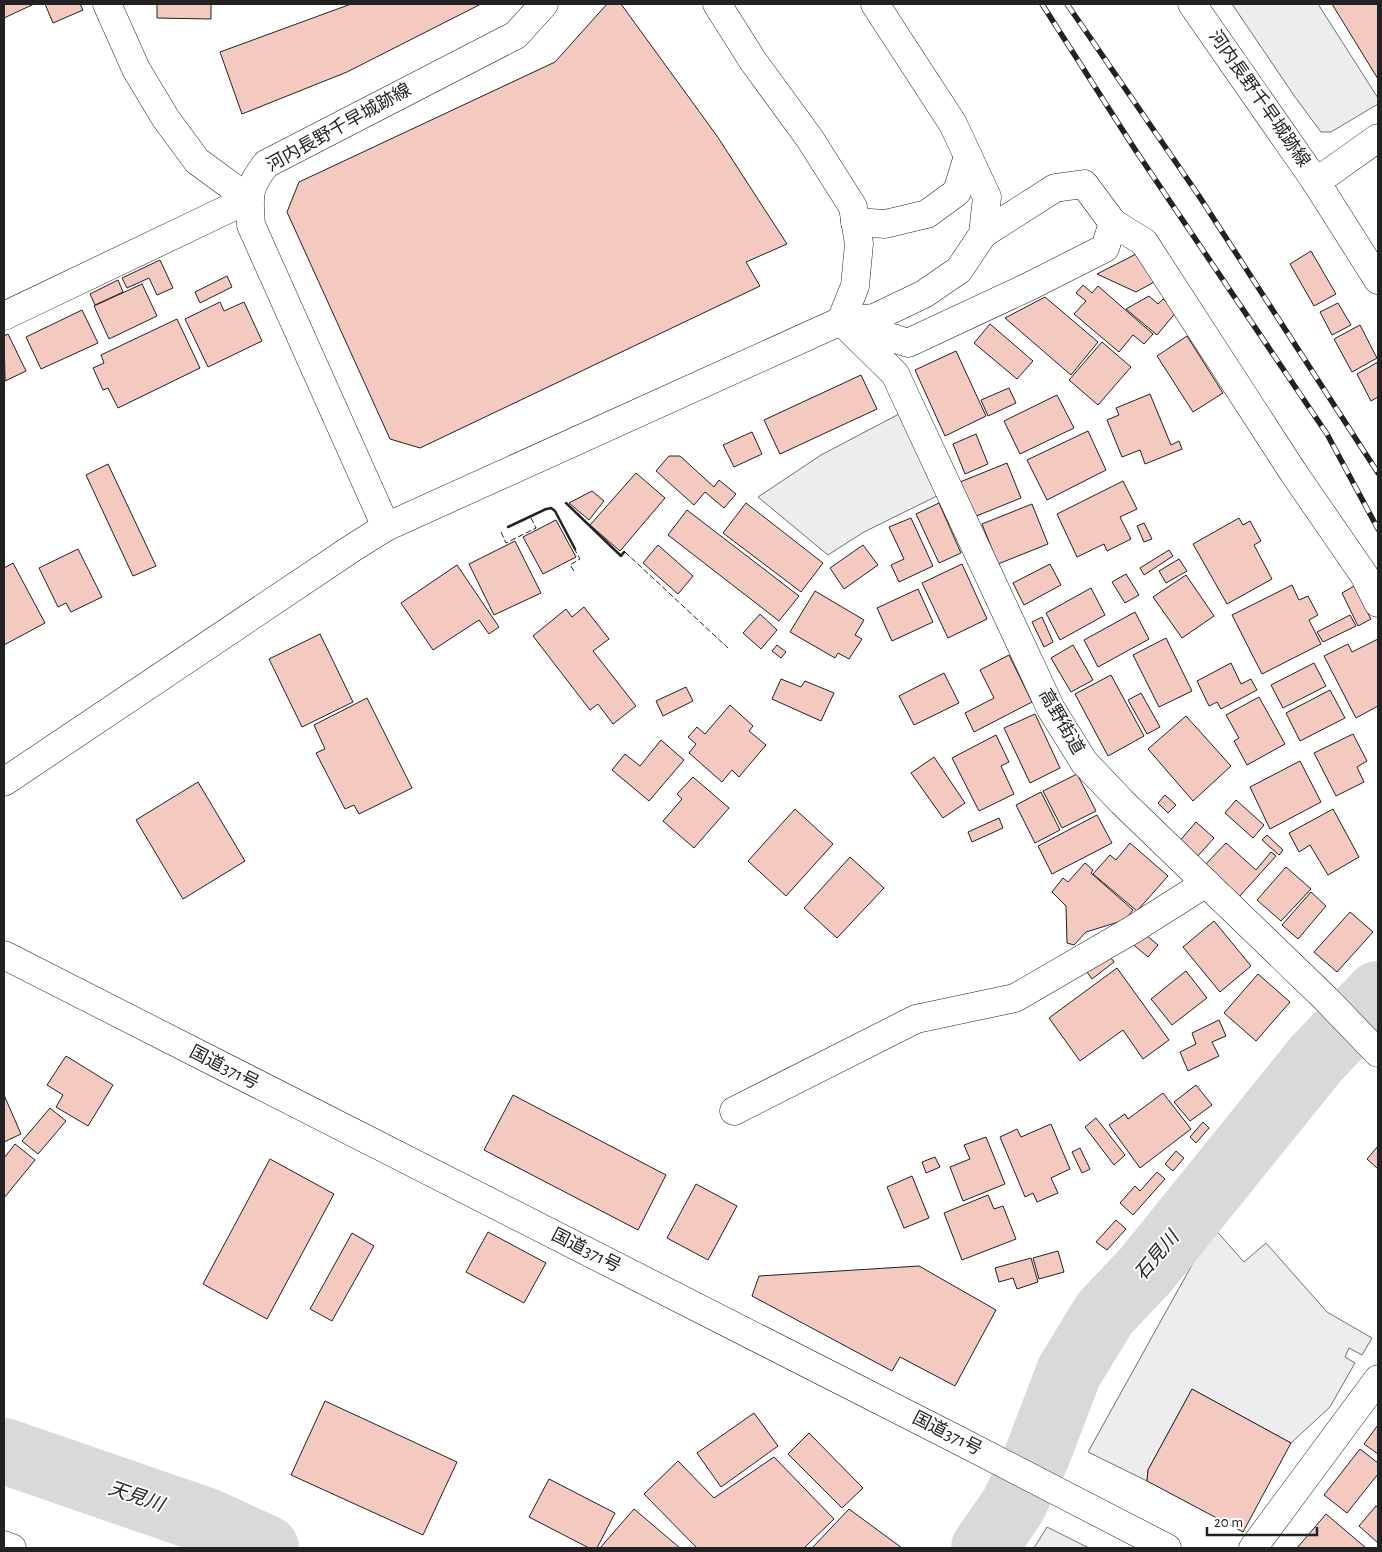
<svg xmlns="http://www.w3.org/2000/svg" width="1382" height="1552" font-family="'Alegreya Sans','Noto Sans JP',sans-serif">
	<rect width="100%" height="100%" fill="#fff"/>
	<g fill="#ededed" stroke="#6f6f6f">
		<polygon points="1232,4 1318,4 1378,98 1378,104 1331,132 1321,132 1295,97"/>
		<polygon points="899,414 939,495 864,532 828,555 758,497 821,455"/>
		<polygon points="1213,1227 1244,1262 1266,1243 1327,1312 1372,1338 1362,1355 1349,1348 1345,1357 1355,1363 1330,1407 1291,1443 1192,1389 1148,1470 1147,1481 1088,1452"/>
		<polygon points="1047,1527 1089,1548 1034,1548"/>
	</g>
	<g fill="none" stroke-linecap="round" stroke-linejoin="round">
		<g stroke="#d9d9d9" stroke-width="66">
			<polyline points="4,1451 207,1521 266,1548"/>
			<polyline points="984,1548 1013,1506 1037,1456 1069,1372 1105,1313 1145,1271 1316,1059 1378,994"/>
		</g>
	</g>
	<g fill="#f3c9c0" stroke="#222">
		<polygon points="4,4 34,4 4,18"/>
		<polygon points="45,4 80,4 83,10 53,23"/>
		<polygon points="157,4 211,4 211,19 157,18"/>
		<polygon points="351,4 481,4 347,72 242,114 220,52"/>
		<polygon points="607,4 621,4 717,136 787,244 746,262 760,286 420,448 390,439 287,212 299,182 555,62"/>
		<polygon points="1332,4 1378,4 1378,79"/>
		<polygon points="1142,251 1156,281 1136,292 1097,274"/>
		<polygon points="1311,251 1336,294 1314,306 1290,264"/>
		<polygon points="160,260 173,288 157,295 149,278 127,288 122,278"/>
		<polygon points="227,276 232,287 200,303 195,292"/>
		<polygon points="118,280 123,292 95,305 90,294"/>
		<polygon points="142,284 157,316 109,339 94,306"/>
		<polygon points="1083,285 1092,293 1098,286 1153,334 1144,344 1133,335 1119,352 1074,314 1086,301 1076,293"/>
		<polygon points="1149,296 1158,304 1163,299 1177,311 1157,335 1126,309"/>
		<polygon points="1045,297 1098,342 1071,375 1005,318"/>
		<polygon points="220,302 224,311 244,302 262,341 208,367 185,319"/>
		<polygon points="1338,303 1351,325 1332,335 1320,312"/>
		<polygon points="82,310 98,343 41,369 26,337"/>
		<polygon points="177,319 200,368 118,408 108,388 103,390 93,368 104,363 101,355"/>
		<polygon points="990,324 1033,361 1017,379 974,343"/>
		<polygon points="1360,325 1377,358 1352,372 1334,339"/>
		<polygon points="8,334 26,371 5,381 4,336"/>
		<polygon points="1187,336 1223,393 1193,412 1157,356"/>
		<polygon points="1102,342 1131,367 1098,405 1069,380"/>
		<polygon points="956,351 986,416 945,436 915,370"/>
		<polygon points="1378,362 1378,397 1371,401 1357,374"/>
		<polygon points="861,375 877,409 780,454 764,420"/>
		<polygon points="1009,388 1016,403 988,416 981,400"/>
		<polygon points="1150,394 1171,445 1179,441 1182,449 1145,464 1140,450 1122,457 1107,420 1119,415 1116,408"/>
		<polygon points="1057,395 1074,428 1020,454 1004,421"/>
		<polygon points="1088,431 1106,470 1047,500 1027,460"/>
		<polygon points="752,432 762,454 734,467 723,445"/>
		<polygon points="976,434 988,464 965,474 953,444"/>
		<polygon points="669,456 680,456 714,487 719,480 736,494 724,508 705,492 694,505 656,471"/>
		<polygon points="1007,463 1021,498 974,517 960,482"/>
		<polygon points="108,464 156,566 133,576 86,475"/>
		<polygon points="636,473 665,498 620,551 590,525"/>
		<polygon points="1123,481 1137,509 1120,517 1131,539 1107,551 1104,544 1077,557 1057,514"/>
		<polygon points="592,491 604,501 589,520 569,503"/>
		<polygon points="746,503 823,563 801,592 723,533"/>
		<polygon points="939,503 961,553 939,563 916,514"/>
		<polygon points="1032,504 1048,544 998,564 982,524"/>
		<polygon points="687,510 799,596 779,621 668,535"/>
		<polygon points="911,518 933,566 899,582 891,565 904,559 889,527"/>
		<polygon points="1239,518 1243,525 1250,521 1261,541 1254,545 1272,579 1227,604 1193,544"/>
		<polygon points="556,520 576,557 543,574 523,537"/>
		<polygon points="1144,523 1152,539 1144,542 1137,526"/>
		<polygon points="515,541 541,593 494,615 469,564"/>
		<polygon points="658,545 693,576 678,594 643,563"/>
		<polygon points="863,545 878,565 844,589 830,568"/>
		<polygon points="78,549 102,597 71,612 66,603 58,607 39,568"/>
		<polygon points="1169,550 1173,556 1144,575 1140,568"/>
		<polygon points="1179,559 1187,571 1166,583 1159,571"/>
		<polygon points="13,563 45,623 4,645 4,568"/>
		<polygon points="962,564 987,619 948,638 922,583"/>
		<polygon points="1050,564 1061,585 1024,605 1013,583"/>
		<polygon points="457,565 499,627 489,634 479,620 433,650 401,603"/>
		<polygon points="1126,574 1139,595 1125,603 1112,582"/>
		<polygon points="1186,575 1214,616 1182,638 1153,597"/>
		<polygon points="1292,585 1299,600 1308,596 1318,615 1309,620 1321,644 1262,674 1232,615"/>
		<polygon points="1354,586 1371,619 1358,626 1342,593"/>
		<polygon points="1091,588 1105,615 1060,640 1046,613"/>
		<polygon points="918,589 933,622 892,641 877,608"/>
		<polygon points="815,591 864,620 855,635 862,639 849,659 838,653 835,658 790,632"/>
		<polygon points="584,607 609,639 593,651 636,706 613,724 598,704 590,710 533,636 566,609 572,617"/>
		<polygon points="1135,612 1149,639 1098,667 1084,640"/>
		<polygon points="760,614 777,630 761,649 743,633"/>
		<polygon points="1350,615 1356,626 1323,642 1317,632"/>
		<polygon points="1042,617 1053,642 1044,647 1032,622"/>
		<polygon points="320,634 353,702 302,727 269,659"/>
		<polygon points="1166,638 1192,691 1159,707 1133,655"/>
		<polygon points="1378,639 1378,706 1356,718 1324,656 1348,644 1352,652"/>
		<polygon points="777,645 786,652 781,658 772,651"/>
		<polygon points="1073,645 1093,680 1071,692 1051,658"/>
		<polygon points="1009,655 1032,702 974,732 965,713 994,698 980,670"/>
		<polygon points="1231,663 1241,684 1251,679 1257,690 1221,709 1217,702 1209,706 1197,681"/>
		<polygon points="1314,663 1326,686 1283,708 1271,685"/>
		<polygon points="944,673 959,703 914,725 899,696"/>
		<polygon points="1111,675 1144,736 1108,756 1075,694"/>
		<polygon points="781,679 801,687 805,681 834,693 821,721 772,699"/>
		<polygon points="686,687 693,701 663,716 656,701"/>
		<polygon points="1330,690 1345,718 1300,741 1286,713"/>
		<polygon points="1141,693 1160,727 1147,734 1128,700"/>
		<polygon points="1259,697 1285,744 1247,765 1234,741 1239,738 1226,715"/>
		<polygon points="367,698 412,788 359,814 354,805 345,809 316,753 325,749 314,725"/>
		<polygon points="730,705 753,726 749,731 766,745 739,777 732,770 722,782 689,753 696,744 688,737 697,727 705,734"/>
		<polygon points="1035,714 1060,768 1030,783 1004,728"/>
		<polygon points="1186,716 1231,766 1193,801 1148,749"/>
		<polygon points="1353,734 1367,761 1357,767 1364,782 1336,796 1314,753"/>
		<polygon points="996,735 1009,762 1001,766 1014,794 979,811 952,758"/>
		<polygon points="661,740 684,760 649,801 612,770 625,754 640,766"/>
		<polygon points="934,757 965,803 943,818 911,773"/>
		<polygon points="1300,761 1321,802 1270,829 1250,787"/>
		<polygon points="1077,774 1096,811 1062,828 1043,791"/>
		<polygon points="693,777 729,808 694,848 663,821 682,799 677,794"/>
		<polygon points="198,782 245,861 183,899 136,820"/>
		<polygon points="1041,792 1060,830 1035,843 1016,805"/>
		<polygon points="1165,795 1176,805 1168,813 1158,803"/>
		<polygon points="1236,800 1264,825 1253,838 1225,813"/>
		<polygon points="795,809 833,844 786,896 748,861"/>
		<polygon points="1333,809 1359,857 1328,875 1310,845 1299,852 1289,833"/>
		<polygon points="1097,815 1112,843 1052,874 1038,846"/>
		<polygon points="999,818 1003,828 972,842 968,832"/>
		<polygon points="1196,822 1214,838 1196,858 1178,843"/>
		<polygon points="1267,835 1283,850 1279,855 1262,840"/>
		<polygon points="1130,843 1168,876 1137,911 1093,874 1110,855 1116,860"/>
		<polygon points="1226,843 1256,870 1271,852 1276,856 1239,897 1204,866"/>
		<polygon points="850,857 884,888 837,938 804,908"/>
		<polygon points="1085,863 1093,870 1091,873 1133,910 1125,920 1086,932 1074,945 1067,943 1066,906 1052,892 1063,878 1068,882"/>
		<polygon points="1286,867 1311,889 1281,921 1257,900"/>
		<polygon points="1311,892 1326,906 1298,939 1282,925"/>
		<polygon points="1350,912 1373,932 1337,972 1314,952"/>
		<polygon points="1214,921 1251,966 1220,992 1183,947"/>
		<polygon points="1140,930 1158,945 1148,957 1130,942"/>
		<polygon points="1106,951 1114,962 1092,979 1084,968"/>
		<polygon points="1117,968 1169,1040 1143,1059 1123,1030 1080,1061 1049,1018"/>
		<polygon points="1186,971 1207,998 1172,1025 1151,999"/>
		<polygon points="1258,974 1290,1002 1256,1041 1224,1013"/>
		<polygon points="1219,1020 1226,1036 1212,1042 1219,1056 1188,1071 1180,1052 1196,1044 1192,1033"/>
		<polygon points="66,1056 113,1085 88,1126 56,1107 63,1095 47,1085"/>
		<polygon points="1196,1085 1212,1105 1190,1121 1174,1102"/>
		<polygon points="1163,1093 1191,1129 1140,1168 1109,1125 1125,1114 1128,1119"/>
		<polygon points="4,1095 21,1134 4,1142"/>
		<polygon points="513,1095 666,1175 638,1230 484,1150"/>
		<polygon points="50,1108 66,1121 38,1154 22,1141"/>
		<polygon points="1096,1118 1125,1155 1114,1165 1085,1127"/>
		<polygon points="1203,1122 1209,1128 1196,1143 1190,1137"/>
		<polygon points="1051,1124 1070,1169 1051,1178 1058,1193 1037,1202 1033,1193 1025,1197 1000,1137 1017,1129 1021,1137"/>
		<polygon points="986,1137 1005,1184 963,1201 950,1167 970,1159 964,1145"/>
		<polygon points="15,1144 35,1160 4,1198 4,1158"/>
		<polygon points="1378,1146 1378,1169 1367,1159"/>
		<polygon points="1080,1148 1090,1169 1082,1173 1072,1152"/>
		<polygon points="1176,1151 1184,1158 1173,1171 1165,1164"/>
		<polygon points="935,1157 940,1167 926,1173 922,1162"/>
		<polygon points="270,1159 334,1194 267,1319 203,1284"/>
		<polygon points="1157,1172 1165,1179 1133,1215 1120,1203 1135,1186 1140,1191"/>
		<polygon points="912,1176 929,1218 904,1228 887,1187"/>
		<polygon points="696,1184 737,1206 708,1260 667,1238"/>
		<polygon points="988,1195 994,1209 1003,1206 1016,1239 962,1260 944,1213"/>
		<polygon points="1116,1220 1126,1229 1107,1250 1096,1242"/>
		<polygon points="488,1232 546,1263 524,1303 466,1272"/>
		<polygon points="352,1233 374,1246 332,1321 310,1309"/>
		<polygon points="1058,1251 1064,1272 1039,1279 1033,1258"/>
		<polygon points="1031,1258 1038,1282 1017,1289 1013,1278 999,1282 995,1268"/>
		<polygon points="919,1266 996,1310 955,1386 900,1357 892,1371 752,1296 759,1276"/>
		<polygon points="1192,1389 1291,1443 1243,1532 1147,1481 1148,1470"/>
		<polygon points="325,1401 457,1462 423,1535 291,1475"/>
		<polygon points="754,1413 778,1446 721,1487 697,1453"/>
		<polygon points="1378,1425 1378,1454 1364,1444"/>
		<polygon points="809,1433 863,1488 842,1508 788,1454"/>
		<polygon points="1360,1449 1378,1463 1378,1474 1347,1513 1324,1495"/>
		<polygon points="774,1457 834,1519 804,1548 697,1548 644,1494 678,1461 714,1498"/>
		<polygon points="549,1479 615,1513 597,1548 589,1548 529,1517"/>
		<polygon points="1376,1506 1378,1507 1378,1543 1359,1526"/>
		<polygon points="634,1509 680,1548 600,1548"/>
		<polygon points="849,1509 902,1548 812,1548"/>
		<polygon points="1326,1514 1366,1548 1297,1548"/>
	</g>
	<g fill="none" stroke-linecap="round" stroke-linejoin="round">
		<g stroke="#222" stroke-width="29">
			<g id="street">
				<polyline points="107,4 136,69 166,119 197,161 249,199"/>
				<polyline points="717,4 753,61 810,139 853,207 859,244 855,286 841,321"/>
				<polyline points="855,222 885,224 927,214 957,192 968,156"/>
				<polyline points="1113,223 1144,242 1293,472 1364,575 1378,603"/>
				<polyline points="841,321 895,374 1051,709 1084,762 1122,802 1326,999 1378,1053"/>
				<polyline points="845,321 874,318 924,294 959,270 983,234 987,197 953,124 875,4"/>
				<polyline points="847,323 908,343 1028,287 1105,248 1113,223 1084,184 1055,188 983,234"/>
				<polyline points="734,1111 916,1019 1015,998 1132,930 1206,883"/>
				<polyline points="4,1545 12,1548"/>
				<polyline points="1253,1548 1378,1379"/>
			</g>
		</g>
		<g stroke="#222" stroke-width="29">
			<g id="secondary">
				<polyline points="1192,4 1316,182 1378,280"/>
				<polyline points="1316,182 1378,138"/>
				<polyline points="4,316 249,199"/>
				<path d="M386,527L251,225C249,195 247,189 266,164L516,35L544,4"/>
				<polyline points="4,782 351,549 386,527 841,321"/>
			</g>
		</g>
		<g stroke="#222" stroke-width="29">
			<polyline id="highway" points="4,955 954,1438 1167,1548"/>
		</g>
		<use href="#street" stroke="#fff" stroke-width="28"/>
		<use href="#secondary" stroke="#fff" stroke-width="28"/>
		<use href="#highway" stroke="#fff" stroke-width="28"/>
		<g stroke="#222" stroke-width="5.5">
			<g id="rail">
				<polyline points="1042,4 1136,151 1327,434 1378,529"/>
				<polyline points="1067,4 1199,196 1378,473"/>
			</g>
		</g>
		<use href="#rail" stroke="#fff" stroke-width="4" stroke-dasharray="11" stroke-linecap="butt"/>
		<g stroke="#222" stroke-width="1" stroke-dasharray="6 2.5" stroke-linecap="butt">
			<polyline points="501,532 506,543 536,528 531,518"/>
			<polyline points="625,552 728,648"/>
			<polyline points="574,571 570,565 580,559 575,550"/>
		</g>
		<g stroke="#222" stroke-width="2.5">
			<polyline points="566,503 621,556 624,552"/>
			<polyline points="547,509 551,508 555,511 575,549"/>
			<polyline points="508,527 546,509"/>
		</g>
	</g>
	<g text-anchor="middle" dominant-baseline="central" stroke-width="4" stroke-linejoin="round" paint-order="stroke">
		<g font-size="18" fill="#222" stroke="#fff">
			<text transform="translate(1259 99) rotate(55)">河内長野千早城跡線</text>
			<text transform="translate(339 128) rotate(-29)">河内長野千早城跡線</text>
			<text transform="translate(1061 722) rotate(60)">高野街道</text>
			<text transform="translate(224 1068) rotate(27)">国道371号</text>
			<text transform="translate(586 1251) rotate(27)">国道371号</text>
			<text transform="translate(947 1434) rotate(27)">国道371号</text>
		</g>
		<g font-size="19" font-style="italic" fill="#222" stroke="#fff">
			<text transform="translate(1157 1256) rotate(-50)">石見川</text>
			<text transform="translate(136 1497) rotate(19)">天見川</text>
		</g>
	</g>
	<rect width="1382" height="1552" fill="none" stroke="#222222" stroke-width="10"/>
	<path d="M1207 1527v8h110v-8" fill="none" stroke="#222222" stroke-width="2.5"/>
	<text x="1214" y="1527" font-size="15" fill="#222222" stroke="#ffffff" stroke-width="4" paint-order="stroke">20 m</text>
</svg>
